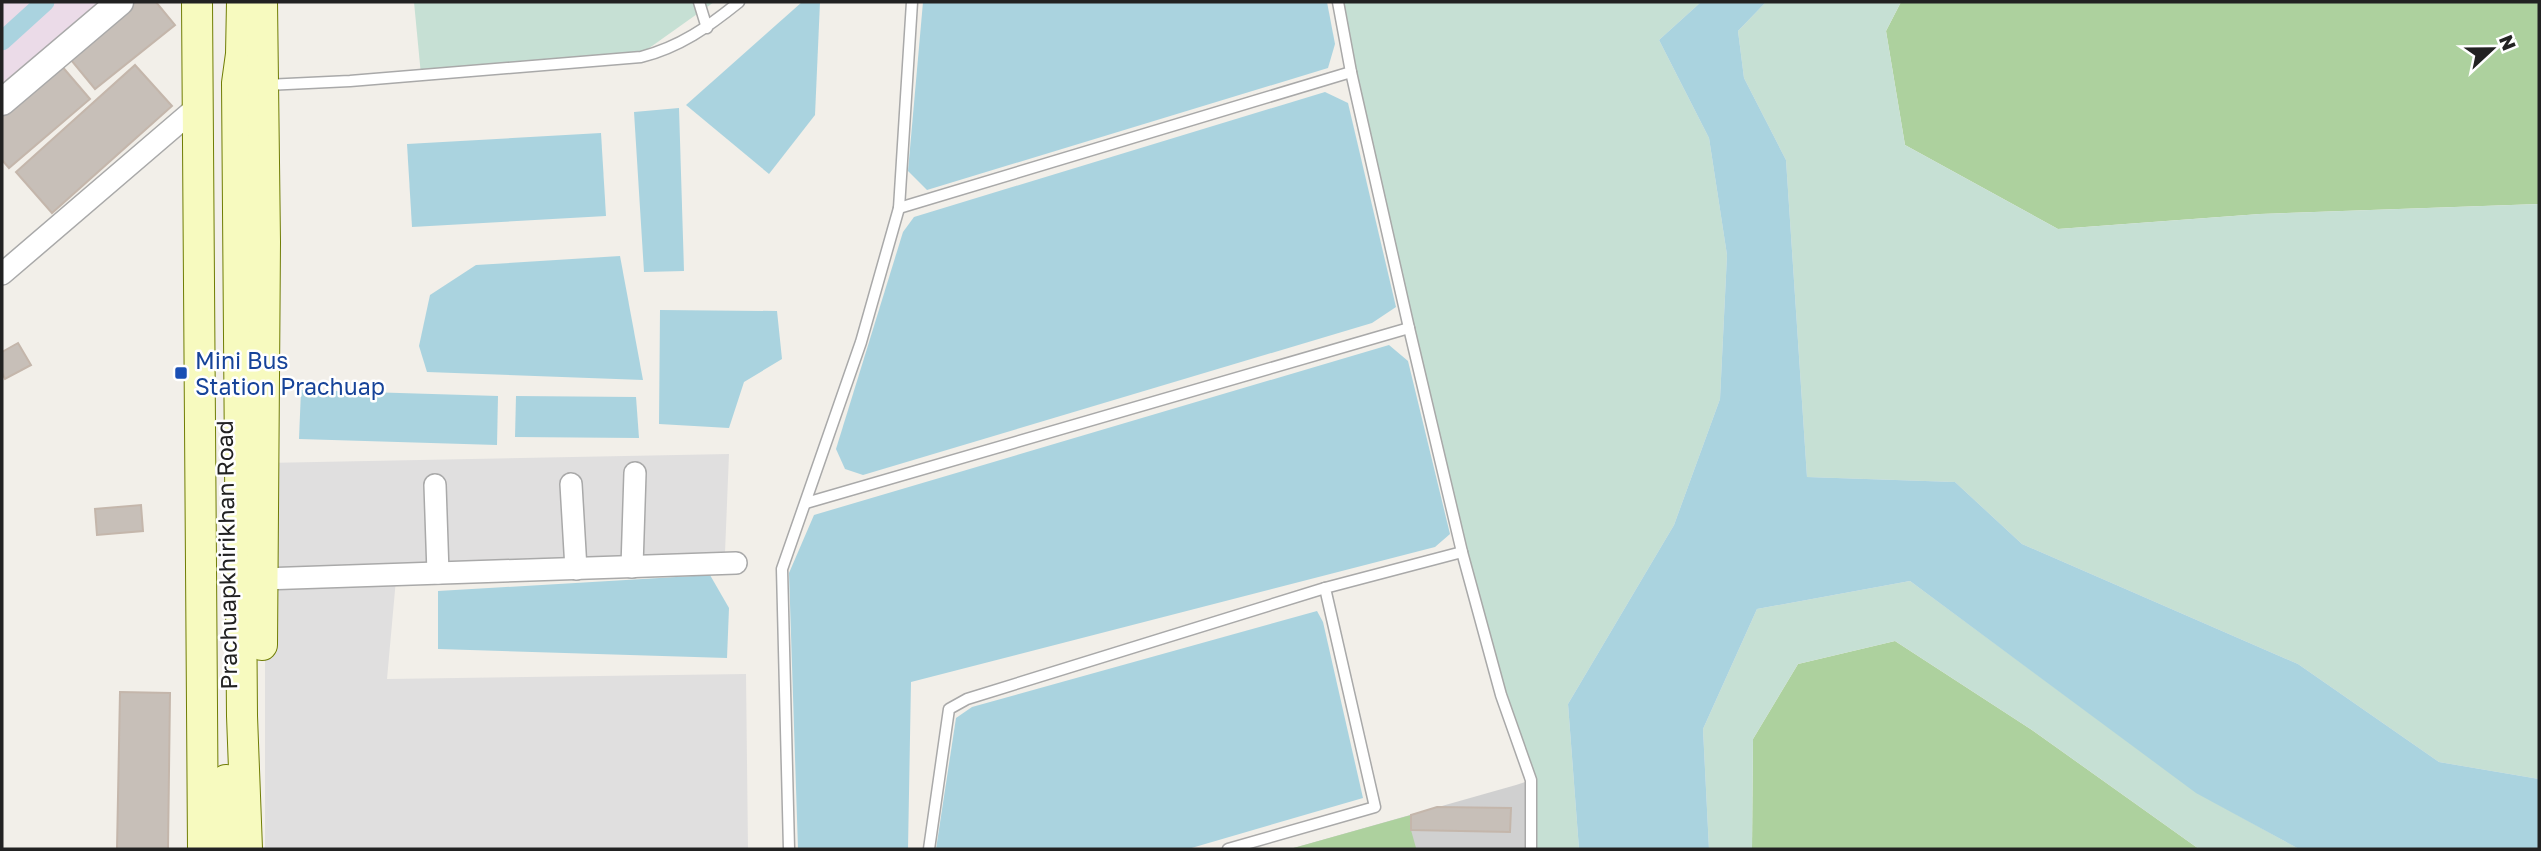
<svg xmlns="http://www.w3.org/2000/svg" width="2541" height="851" font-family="'Golos Text',sans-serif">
	<rect width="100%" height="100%" fill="#f2efe9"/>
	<polygon fill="#e0dfdf" points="729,454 725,553 397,568 387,679 746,674 748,849 265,849 265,463"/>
	<polygon fill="#ebdbe8" points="2,2 101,2 2,87"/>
	<polygon fill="#d0d0d0" points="1531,780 1531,849 1290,849 1516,785"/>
	<g fill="#add19e">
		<polygon points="1901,2 2539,2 2539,204 2260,214 2058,229 1905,145 1886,31"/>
		<polygon points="1895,641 2032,730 2199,849 1752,849 1753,739 1798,664"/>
		<polygon points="1411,815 1411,830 1416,848 1444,849 1290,849"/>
	</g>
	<g fill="#c6e0d4">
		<polygon points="414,2 714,2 645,51 421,75"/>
		<polygon points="1338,2 1701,2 1659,40 1709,138 1727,255 1720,399 1674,525 1568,704 1579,849 1530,849 1531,780 1462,552"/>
		<polygon points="1766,2 1901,2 1886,31 1905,145 2058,229 2260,214 2539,204 2539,779 2439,762 2298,664 2022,544 1955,482 1807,477 1786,160 1744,78 1738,31"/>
		<polygon points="1910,581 2196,792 2299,849 2199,849 2032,730 1895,641 1798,664 1753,739 1752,849 1709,849 1703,729 1757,609"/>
	</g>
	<g fill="#aad3df">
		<polygon points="802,2 820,2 815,115 769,174 686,105"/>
		<polygon points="923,2 1327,2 1335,44 1328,68 927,190 908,171"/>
		<polygon points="1701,2 1766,2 1738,31 1744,78 1786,160 1807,477 1955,482 2022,544 2298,664 2439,762 2539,779 2539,849 2299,849 2196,793 1910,581 1757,609 1703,729 1709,849 1579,849 1568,704 1674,525 1720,399 1727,255 1709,138 1659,40"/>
		<polygon points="1325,92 1348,103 1396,307 1372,323 863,475 845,469 836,449 903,232 914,217"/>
		<polygon points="679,108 684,271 644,272 634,112"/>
		<polygon points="601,133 606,216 412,227 407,144"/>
		<polygon points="620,256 643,380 427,372 419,346 430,295 476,265"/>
		<polygon points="660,310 777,311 782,359 744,382 729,428 659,424"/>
		<polygon points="1389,345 1408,361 1450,534 1435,547 911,682 908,849 798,849 789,573 814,515"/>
		<polygon points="301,390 498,396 497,445 299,439"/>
		<polygon points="516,396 636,397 639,438 515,437"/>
		<polygon points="710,575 729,608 727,658 438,649 438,591"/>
		<polygon points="1317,611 1323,622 1363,798 1188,849 936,849 956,718 972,707"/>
	</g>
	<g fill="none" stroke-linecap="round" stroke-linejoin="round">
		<polyline stroke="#aad3df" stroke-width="19" points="2,41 45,2"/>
	</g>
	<g fill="#c7bfb8" stroke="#c4b6ab" stroke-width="2">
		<polygon points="130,2 156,2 175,25 95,89 66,54"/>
		<polygon points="60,64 90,99 9,168 2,160 2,113"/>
		<polygon points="135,65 172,106 52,213 16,172"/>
		<polygon points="18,343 31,365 5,379 2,373 2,352"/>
		<polygon points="141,505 143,531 97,535 95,509"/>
		<polygon points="120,692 170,693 168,849 117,849"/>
		<polygon points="1437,807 1511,808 1510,832 1411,830 1411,815"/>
	</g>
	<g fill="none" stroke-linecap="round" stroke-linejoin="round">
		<g stroke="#a9a9a9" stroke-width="13">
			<g id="service">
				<polyline points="699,2 707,28"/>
				<polyline points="1338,2 1351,72 1409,328 1462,552 1501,695 1531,780 1531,849"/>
				<path d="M266,85L350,81L641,57C680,47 708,27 739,2"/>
				<polyline points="899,208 1351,72"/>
				<polyline points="806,503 1409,328"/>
				<polyline points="789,849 782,569 861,342 899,208 912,2"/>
				<polyline points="929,849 949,709 967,699 1325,588"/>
				<polyline points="1228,849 1375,807 1325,588 1462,552"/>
			</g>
		</g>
		<g stroke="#a9a9a9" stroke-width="24">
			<g id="minor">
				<polyline points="2,274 197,107"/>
				<polyline points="571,484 576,569"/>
				<polyline points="435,485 438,573"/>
				<polyline points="632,567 635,473"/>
				<polyline points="262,579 736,563"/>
			</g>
		</g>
		<g stroke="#a9a9a9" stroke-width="29">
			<polyline id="tertiary" points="2,102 120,2"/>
		</g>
		<g stroke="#707d05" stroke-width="32">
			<g id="secondary">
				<polyline points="197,2 203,849"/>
				<polyline points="242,2 241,54 237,83 242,716 247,849"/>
				<polyline points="262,645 265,242 262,2"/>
				<polyline points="224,849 226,780"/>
			</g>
		</g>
		<use href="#service" stroke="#fff" stroke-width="10"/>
		<use href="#minor" stroke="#fff" stroke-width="21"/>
		<use href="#tertiary" stroke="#fff" stroke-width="26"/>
		<use href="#secondary" stroke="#f7fabf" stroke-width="30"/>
	</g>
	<rect fill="#1a4fb4" stroke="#fff" stroke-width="2.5" x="174" y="366" width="14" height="14" rx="3.5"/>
	<g text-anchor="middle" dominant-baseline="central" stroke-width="5" stroke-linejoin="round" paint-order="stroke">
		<g font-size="23" fill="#164399" stroke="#fff" text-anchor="start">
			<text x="195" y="360">Mini Bus<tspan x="195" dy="26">Station Prachuap</tspan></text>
		</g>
		<g font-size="23" fill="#222" stroke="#fff">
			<text transform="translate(226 555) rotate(-91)">Prachuapkhirikhan Road</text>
		</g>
	</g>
	<rect width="2541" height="851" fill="none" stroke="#222222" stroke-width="7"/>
	<g transform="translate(2492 49) rotate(68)" stroke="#ffffff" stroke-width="5" paint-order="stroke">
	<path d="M0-5L12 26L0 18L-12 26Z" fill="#222222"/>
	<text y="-10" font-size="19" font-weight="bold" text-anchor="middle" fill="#222222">N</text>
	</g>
</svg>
